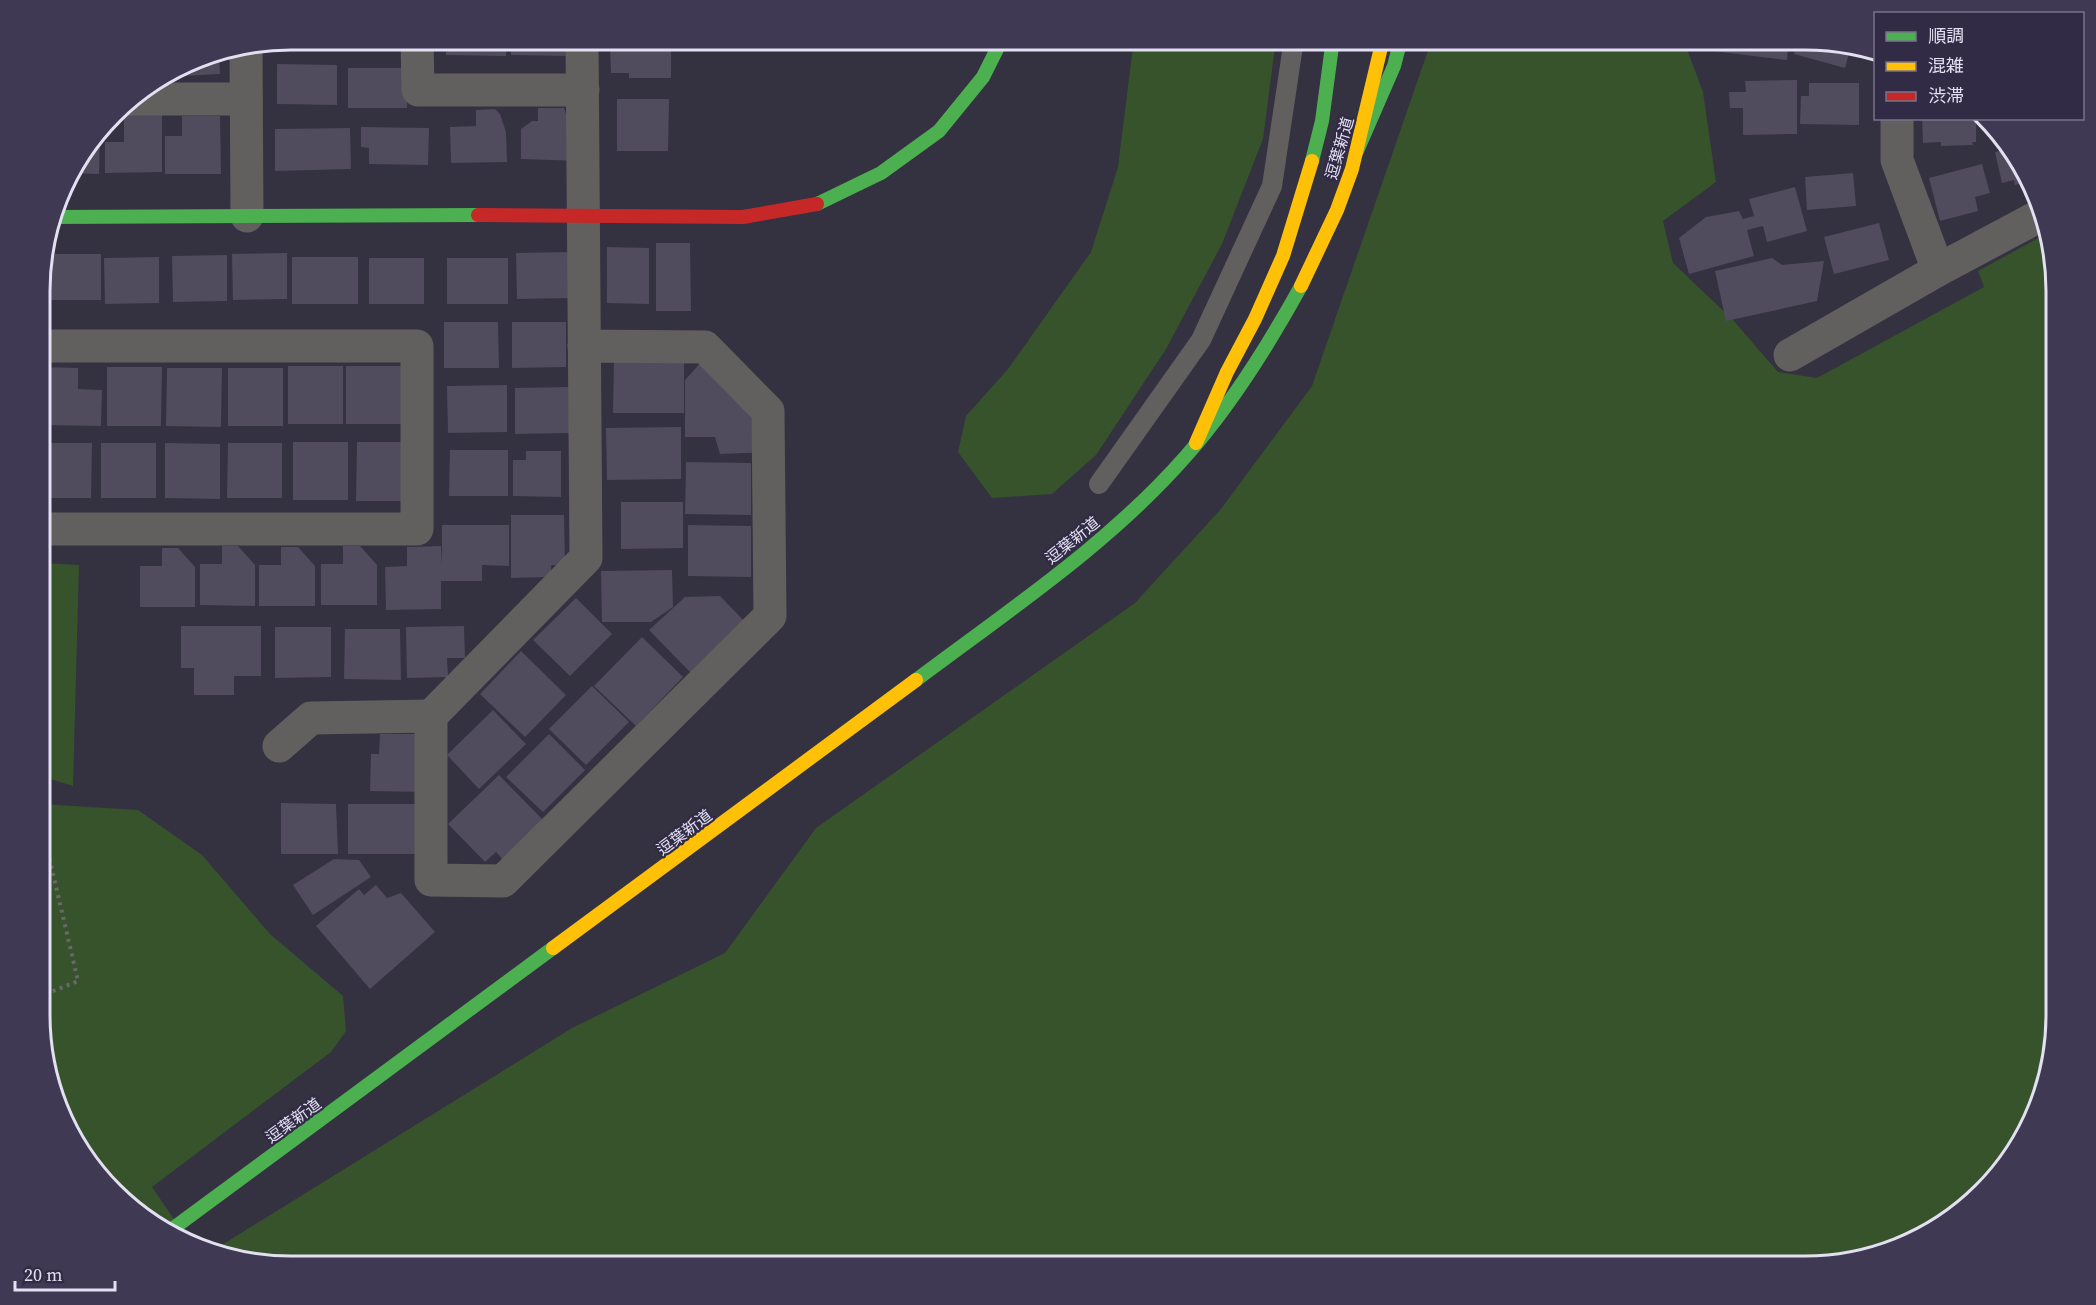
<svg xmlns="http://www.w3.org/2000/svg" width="2096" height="1305" font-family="'Source Serif 4','Noto Sans JP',serif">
	<rect width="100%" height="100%" fill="#343140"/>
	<g fill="#37532c">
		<polygon points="1134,39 1276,39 1263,139 1222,244 1166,349 1096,455 1052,494 992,498 958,452 966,416 1008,369 1091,252 1118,167"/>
		<polygon points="1432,39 1683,39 1703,92 1716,182 1663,221 1673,263 1733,320 1778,372 1817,378 1984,287 1978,271 2044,235 2056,275 2056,1030 2044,1095 2015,1154 1931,1232 1821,1265 290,1266 225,1257 212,1251 572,1028 725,953 816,828 1135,603 1221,509 1312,386"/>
		<polygon points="41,563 79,565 73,786 41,776"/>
		<polygon points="41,804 138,810 202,855 270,934 343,996 346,1031 331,1052 152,1187 189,1241 151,1224 81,1154 41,1047"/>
	</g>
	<g fill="#504b5d">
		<polygon points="291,39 339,39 339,49 280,48 280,41"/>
		<polygon points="343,39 408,39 408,47 343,46"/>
		<polygon points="446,39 506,39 506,56 446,55"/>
		<polygon points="511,39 571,39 571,56 511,55"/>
		<polygon points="628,39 671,39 671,78 629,78 629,73 611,73 610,47 628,47"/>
		<polygon points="1714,39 1789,39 1787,60 1713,51"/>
		<polygon points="1797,39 1851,45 1845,68 1794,54"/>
		<polygon points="219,53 220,74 182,76 182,66 195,58"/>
		<polygon points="277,64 337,65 337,105 277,104"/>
		<rect x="348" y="68" width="59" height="40"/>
		<polygon points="1797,80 1797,134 1743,135 1743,108 1730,108 1729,92 1746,92 1745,81"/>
		<polygon points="1809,83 1859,83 1859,125 1800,124 1801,96 1809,96"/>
		<polygon points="617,99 669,99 668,151 617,151"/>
		<polygon points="538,108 564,108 566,114 581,114 580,161 521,159 521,129 532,121 538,121"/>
		<polygon points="495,109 500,114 506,132 507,162 451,163 450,127 476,126 476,110"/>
		<polygon points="124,113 162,113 162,172 105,173 105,142 124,142"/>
		<polygon points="182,116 220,116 221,174 165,174 165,136 182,136"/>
		<polygon points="1922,118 1976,118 1976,142 1972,142 1973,145 1941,146 1941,142 1923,143"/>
		<polygon points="361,127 429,128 428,165 369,164 369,148 361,147"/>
		<polygon points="350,128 351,169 275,171 275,129"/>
		<polygon points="100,134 99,174 69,173 72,170"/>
		<polygon points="2003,144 2023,165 2028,182 2015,185 2014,180 2002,183 1995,152 2005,150"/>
		<polygon points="1982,164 1990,193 1975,197 1978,211 1940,221 1929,178"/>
		<polygon points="1853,173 1856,206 1807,210 1805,177"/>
		<polygon points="1795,187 1807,231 1767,242 1763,226 1747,230 1754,256 1689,274 1679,238 1706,217 1739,211 1743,219 1754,216 1749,199"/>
		<polygon points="1879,223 1889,260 1834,274 1824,237"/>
		<polygon points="656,243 690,243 691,311 656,311"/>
		<polygon points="607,247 649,248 649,304 607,303"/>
		<polygon points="571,252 571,298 517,299 516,253"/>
		<polygon points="287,253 287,299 233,300 232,254"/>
		<polygon points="42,254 101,254 101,300 41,300"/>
		<polygon points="227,255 227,301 173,302 172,256"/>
		<polygon points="159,257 159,303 105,304 104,258"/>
		<rect x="292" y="257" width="66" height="47"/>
		<rect x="369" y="258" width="55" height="46"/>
		<rect x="447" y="258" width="61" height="46"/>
		<polygon points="1772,258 1782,265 1824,261 1817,301 1726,321 1715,271"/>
		<polygon points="444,322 498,322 499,368 444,368"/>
		<polygon points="512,322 566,322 566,367 512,368"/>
		<polygon points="614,358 684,358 684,413 613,413"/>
		<polygon points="704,359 766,417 767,452 720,454 715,437 685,437 685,380"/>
		<rect x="288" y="366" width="55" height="58"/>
		<rect x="346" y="366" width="55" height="58"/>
		<polygon points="41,367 78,368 78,389 102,390 101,426 41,425"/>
		<polygon points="107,367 162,367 161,426 107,426"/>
		<polygon points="167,368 222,368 221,427 166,426"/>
		<rect x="228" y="368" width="55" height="58"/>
		<polygon points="507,385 507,432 448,433 447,386"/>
		<polygon points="570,387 570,433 515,434 515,388"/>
		<polygon points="681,427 681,479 607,480 606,428"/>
		<rect x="293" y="442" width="55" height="58"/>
		<polygon points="357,442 412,442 412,501 356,501"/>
		<polygon points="41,443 92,443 91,498 41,498"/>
		<rect x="101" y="443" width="55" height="55"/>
		<polygon points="165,443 220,444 220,499 165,498"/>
		<polygon points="228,443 282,443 282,498 227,498"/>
		<polygon points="450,450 508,450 508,496 449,496"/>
		<polygon points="526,451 561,451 561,497 513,496 513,460 526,460"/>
		<polygon points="686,462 751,463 751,515 685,514"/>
		<polygon points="621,502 683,502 683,548 621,549"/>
		<polygon points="511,515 564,515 565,565 551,565 551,577 511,578"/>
		<polygon points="442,525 509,525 509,566 482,565 482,581 441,581 441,609 386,610 385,567 407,566 407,547 441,546 442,566"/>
		<polygon points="688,525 751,526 751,577 688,576"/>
		<polygon points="222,546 238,546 255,565 255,606 200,605 200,564 222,564"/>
		<polygon points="343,546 360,546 377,565 377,605 321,605 321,564 343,564"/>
		<polygon points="281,547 298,547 315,566 315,606 259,606 259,565 281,565"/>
		<polygon points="162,548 178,548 195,567 195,607 140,607 140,566 162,566"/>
		<polygon points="672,570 673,607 651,622 602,622 601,571"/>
		<polygon points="720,596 746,623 692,674 649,630 685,597"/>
		<polygon points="576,598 612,634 570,676 533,640"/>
		<polygon points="181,626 261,626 261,676 234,676 234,695 194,695 194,668 181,668"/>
		<polygon points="464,626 465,658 447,658 448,677 407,678 406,627"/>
		<polygon points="275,627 331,627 331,677 275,678"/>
		<polygon points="345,629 400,629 401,680 344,679"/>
		<polygon points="642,637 683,677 636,726 594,686"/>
		<polygon points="521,651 566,695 525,737 480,694"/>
		<polygon points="592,686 629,722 586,765 549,729"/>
		<polygon points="493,710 526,744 479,789 447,755"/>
		<polygon points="380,734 425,734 425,792 370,791 371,754 379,754"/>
		<polygon points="549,734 585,770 543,812 506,777"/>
		<polygon points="499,775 544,821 503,860 496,852 485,862 448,824"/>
		<polygon points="281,803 336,804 338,854 281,854"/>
		<polygon points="348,804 424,804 423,854 348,854"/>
		<polygon points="334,859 359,860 371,877 313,915 293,885"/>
		<polygon points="376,885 387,898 401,893 435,932 370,989 316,926 359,889 364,895"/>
	</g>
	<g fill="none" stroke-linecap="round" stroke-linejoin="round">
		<polyline stroke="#686769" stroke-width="4" stroke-dasharray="3 4.5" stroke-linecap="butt" points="41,822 78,981 41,996"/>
		<polyline stroke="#62605e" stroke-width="20" points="1099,484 1201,340 1272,186 1294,39"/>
		<g stroke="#62605e" stroke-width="33">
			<polyline points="417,39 418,90 583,90"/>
			<polyline points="582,39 586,558 431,716 431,880 503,881 770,616 768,411 705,347 584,346"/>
			<polyline points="246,48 247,216"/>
			<polyline points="128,99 246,99"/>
			<polyline points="1897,118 1897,160 1938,270"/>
			<polyline points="41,346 417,346 417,529 41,529"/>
			<polyline points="1790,355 1938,270 2039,216"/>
			<polyline points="279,746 311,718 431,716"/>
		</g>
		<g stroke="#4caf50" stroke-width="14">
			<polyline points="1357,151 1394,66 1401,39"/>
			<polyline points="1312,161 1322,121 1333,39"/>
			<polyline points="817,204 881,173 939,131 983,77 1002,39"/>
			<polyline points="54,217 478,215"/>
			<path d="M916,680C1009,610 1109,544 1186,456C1232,404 1268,346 1301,286"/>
			<polyline points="175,1227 553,948"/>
		</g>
		<g stroke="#ffc107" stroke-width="14">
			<polyline points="1301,286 1337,210 1352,169 1383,39"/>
			<polyline points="1196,443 1227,372 1255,319 1283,256 1312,161"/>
			<polyline points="553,948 916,680"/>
		</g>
		<polyline stroke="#c62828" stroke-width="14" points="478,215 743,217 817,204"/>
	</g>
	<g text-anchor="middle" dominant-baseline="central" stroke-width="4.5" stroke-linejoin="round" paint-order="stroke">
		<g font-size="16" fill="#e3e0f1" stroke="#312b46">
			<text transform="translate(1339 148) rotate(-74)">逗葉新道</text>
			<text transform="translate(1072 540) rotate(-39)">逗葉新道</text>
			<text transform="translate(684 832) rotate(-37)">逗葉新道</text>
			<text transform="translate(293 1120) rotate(-36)">逗葉新道</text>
		</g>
	</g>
	<path d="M0 0H2096V1305H0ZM291 50H1805A241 241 0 0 1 2046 291V1015A241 241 0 0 1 1805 1256H291A241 241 0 0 1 50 1015V291A241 241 0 0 1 291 50Z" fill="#3f3954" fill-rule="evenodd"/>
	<path fill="none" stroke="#e3e0f1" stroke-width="3" d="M291 50H1805A241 241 0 0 1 2046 291V1015A241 241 0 0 1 1805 1256H291A241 241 0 0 1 50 1015V291A241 241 0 0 1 291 50Z"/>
	<rect x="1874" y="12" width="210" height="108" fill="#312b46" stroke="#78738a" stroke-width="1.5"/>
	<rect x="1886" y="32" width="30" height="9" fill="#4caf50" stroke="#78738a" stroke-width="1.5"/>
	<text x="1928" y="42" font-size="18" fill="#e3e0f1">順調</text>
	<rect x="1886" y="62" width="30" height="9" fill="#ffc107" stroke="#78738a" stroke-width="1.5"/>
	<text x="1928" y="72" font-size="18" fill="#e3e0f1">混雑</text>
	<rect x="1886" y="92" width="30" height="9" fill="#c62828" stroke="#78738a" stroke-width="1.5"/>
	<text x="1928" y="102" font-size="18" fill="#e3e0f1">渋滞</text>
	<path d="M15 1281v9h100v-9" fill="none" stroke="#e3e0f1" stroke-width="3"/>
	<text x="24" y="1281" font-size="18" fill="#e3e0f1" stroke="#312b46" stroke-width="4.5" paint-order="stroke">20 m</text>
</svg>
